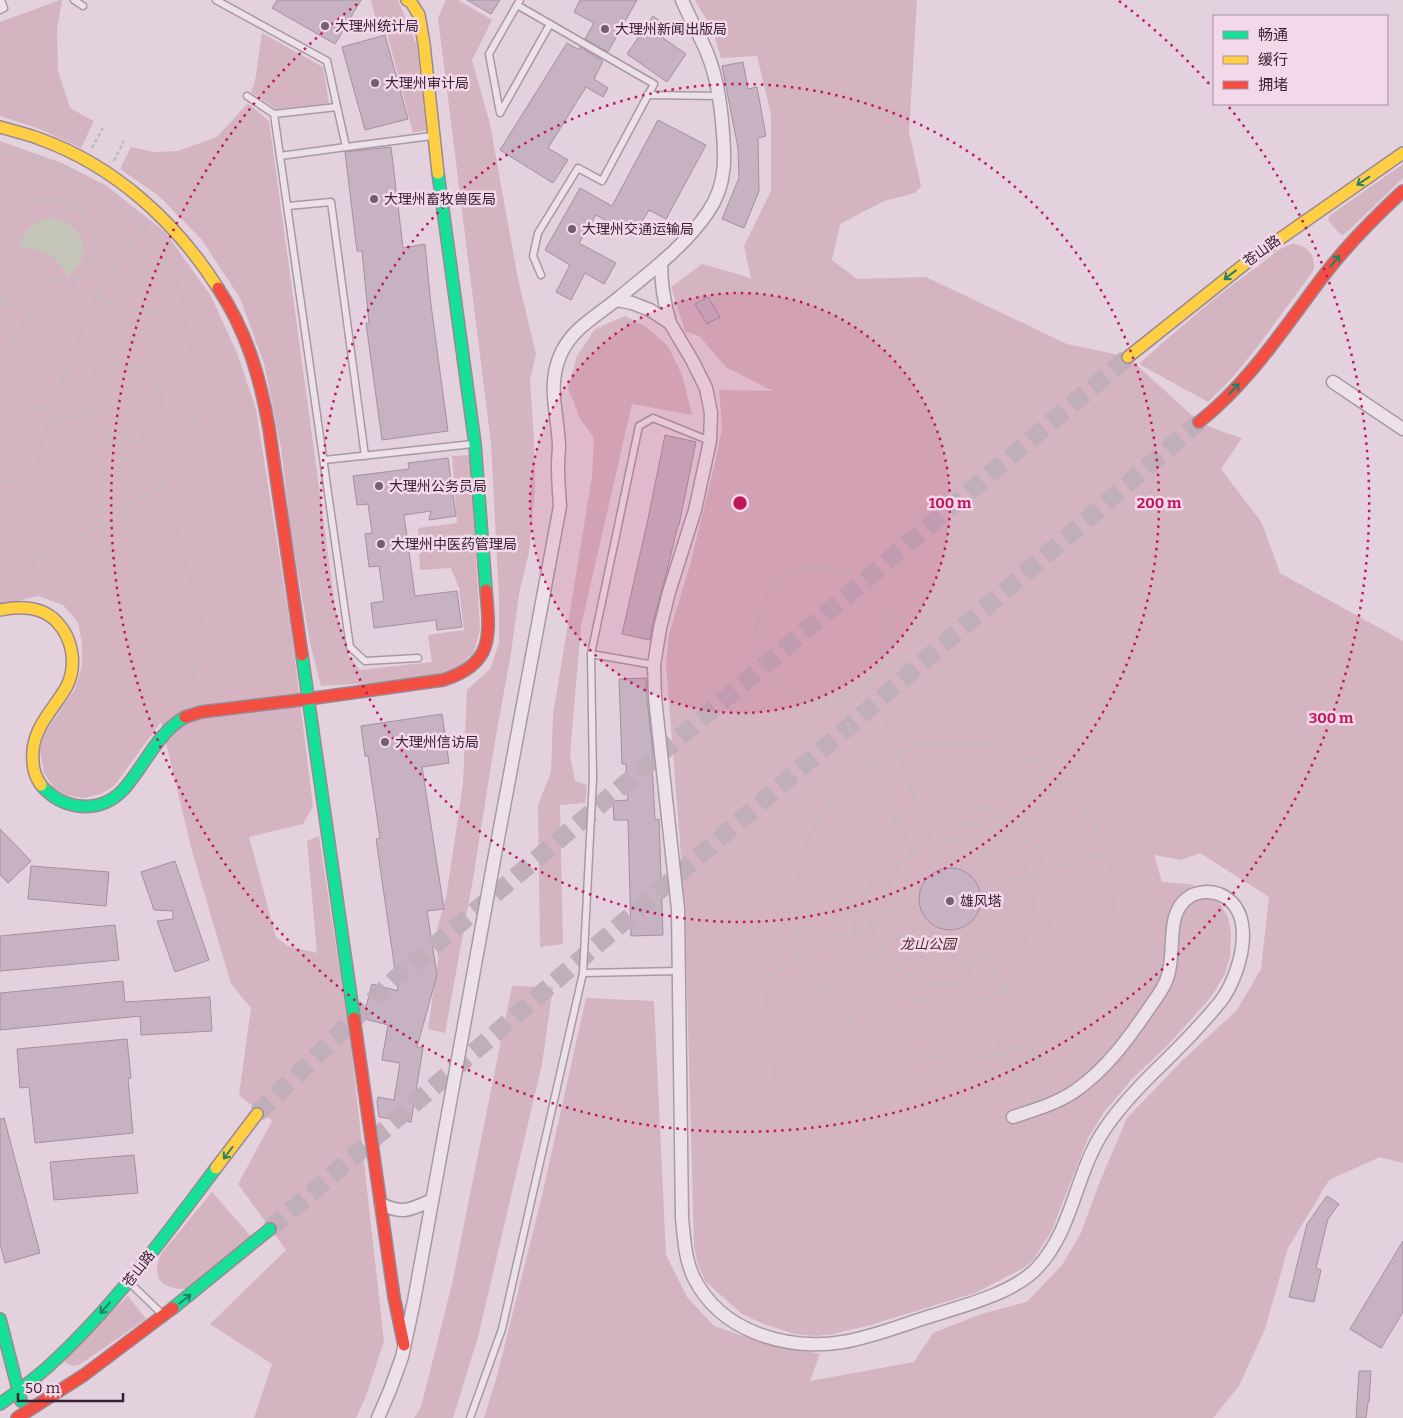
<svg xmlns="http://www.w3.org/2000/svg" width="1403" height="1418" font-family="Bitter,'Noto Sans SC',serif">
	<rect width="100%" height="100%" fill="#e3d1dd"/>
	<g fill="#d4b4c0">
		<polygon points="60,0 62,0 57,29 58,71 70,108 94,121 81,148 37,128 0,116 0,22"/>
		<polygon points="371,0 398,0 417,46 426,130 413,133 387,33 379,32"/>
		<polygon points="446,0 458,0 492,20 472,60 490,124 518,279 536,354 530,380 534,439 535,489 529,552 519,594 511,653 494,747 473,879 445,1033 428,1029 438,960 437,929 446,898 463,784 467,690 490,669 499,643 499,598 491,443 438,18"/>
		<polygon points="695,0 917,0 909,132 921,186 915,193 884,201 840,224 832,260 857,279 926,277 1067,344 1128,357 1199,422 1223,432 1242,438 1221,469 1262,523 1280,573 1403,641 1403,1163 1380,1157 1329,1180 1288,1248 1265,1329 1239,1386 1213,1418 484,1418 497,1376 541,1200 586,998 654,1001 666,1255 687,1297 714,1326 746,1337 820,1354 810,1381 914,1362 933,1333 981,1314 1027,1302 1062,1265 1080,1235 1101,1179 1127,1118 1183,1060 1237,1010 1261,969 1269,897 1200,853 1181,860 1154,855 1162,882 1190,884 1203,889 1219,902 1228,917 1231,933 1230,956 1225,974 1211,997 1168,1045 1133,1078 1104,1112 1088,1138 1052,1230 1034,1259 1024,1268 975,1293 870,1325 833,1334 815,1336 795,1334 766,1325 742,1314 706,1282 698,1265 694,1246 686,953 680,842 666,664 669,634 690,565 715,463 722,428 719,390 773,391 726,367 699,336 685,331 671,287 702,264 751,278 744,246 771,191 771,114 757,56 721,58 713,31"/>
		<polygon points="262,33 323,67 329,104 276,109 251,92 255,81"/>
		<polygon points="248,103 269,121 336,612 349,656 360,670 432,662 428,635 464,630 459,588 451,568 420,570 418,528 457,523 452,456 470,455 480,629 474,652 452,673 370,683 321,686 310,643 291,533 281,448 264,363 240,298 202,240 159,196 120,169 131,147 154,152 178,151 217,137"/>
		<polygon points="0,141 62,163 107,186 165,232 211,296 237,353 256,409 292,637 313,806 303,824 249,837 276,937 287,946 317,953 307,841 319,836 350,1038 384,1341 366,1396 356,1418 254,1418 272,1364 210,1324 286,1250 238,1184 272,1121 239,1095 251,1008 231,984 192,851 161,722 114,786 101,794 84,798 65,795 54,788 44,773 40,751 42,737 75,689 82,665 82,644 78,622 63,605 38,596 0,605"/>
		<polygon points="1403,164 1403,178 1348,231 1343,235 1340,234 1328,220 1329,216"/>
		<path d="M1293,244C1308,245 1317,257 1313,271L1261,342L1232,378L1208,402L1139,364C1178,329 1218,294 1261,264C1271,256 1281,246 1293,244Z"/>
		<polygon points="625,316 646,327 668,346 682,375 692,415 632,404 581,626 570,755 575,781 587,785 585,803 560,805 563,944 540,947 538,805 551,772 553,715 592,477 594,438 580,418 568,388 577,356 595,329"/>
		<polygon points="512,986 553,987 542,1064 478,1337 453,1418 414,1418 421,1407 452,1284"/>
		<path d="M212,1192L254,1240L185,1289C161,1289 151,1277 161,1254Z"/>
		<polygon points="128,1296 146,1319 79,1365 72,1366 66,1363 65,1360 68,1353"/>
	</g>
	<path fill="#c6c5b9" d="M53,218C85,224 95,256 68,277C59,257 42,248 20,248C23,229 35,220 53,218Z"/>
	<g fill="#c7b2c4" stroke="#a390a0">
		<polygon points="277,0 361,0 335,44 272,8"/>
		<polygon points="467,0 500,0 491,14"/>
		<polygon points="580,0 637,0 608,52 585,39 594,23 574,12"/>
		<polygon points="653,16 670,28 663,38 686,54 667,82 627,54"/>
		<polygon points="385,35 408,119 365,130 342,47"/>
		<polygon points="567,43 579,50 580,47 603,61 594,79 608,88 603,97 586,87 548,148 568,160 553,183 500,150"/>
		<polygon points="743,62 748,89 757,87 766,136 758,138 759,191 744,228 722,219 739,178 738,148 722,66"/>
		<polygon points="658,120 706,145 666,219 649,210 633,236 596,215 579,243 616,263 604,284 585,273 571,300 556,292 570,265 545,250 580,188 612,206"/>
		<polygon points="391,147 403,248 425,244 431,305 448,431 382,440 366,323 369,323 362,251 357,251 345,152"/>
		<polygon points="708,297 720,317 707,324 695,304"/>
		<polygon points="665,435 696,442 679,525 678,525 667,571 652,626 650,640 622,634 648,519"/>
		<polygon points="448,458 456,516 429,520 431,511 404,515 415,596 457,591 462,627 437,630 436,620 374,628 371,603 384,601 379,566 369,567 365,534 372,533 368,504 357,505 353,476 409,469 408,463"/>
		<polygon points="646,678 647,699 653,752 653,763 652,763 655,820 659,819 663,935 631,936 628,820 614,820 613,801 628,800 626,764 622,764 619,679"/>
		<polygon points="442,714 449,763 422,767 444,909 427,911 437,975 417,1047 423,1048 411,1122 379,1117 377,1102 378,1097 394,1100 400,1063 382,1060 388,1025 365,1019 364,1014 372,984 398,991 376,839 380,838 368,756 365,756 361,726"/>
		<polygon points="0,829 31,861 8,883 0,875"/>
		<polygon points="175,861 209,960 175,972 157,921 173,919 173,911 154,910 141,872"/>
		<polygon points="31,866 109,872 106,906 28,899"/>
		<circle cx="950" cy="899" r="31"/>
		<polygon points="115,925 119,960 0,971 0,936"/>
		<polygon points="123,981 125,1002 210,997 212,1031 141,1035 140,1016 0,1030 0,993"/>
		<polygon points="127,1039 131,1078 128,1079 133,1133 35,1143 29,1087 20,1088 17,1049"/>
		<polygon points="4,1118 40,1253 5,1263 0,1244 0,1119"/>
		<polygon points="134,1155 138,1193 54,1200 50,1162"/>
		<polygon points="1327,1196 1339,1204 1328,1219 1316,1268 1321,1270 1314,1302 1289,1297 1307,1224"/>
		<polygon points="1403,1241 1403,1312 1381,1348 1350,1329"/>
		<polygon points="1359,1371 1371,1371 1369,1402 1368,1402 1366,1418 1356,1418"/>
	</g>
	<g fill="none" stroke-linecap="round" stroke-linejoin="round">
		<g stroke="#c1aebb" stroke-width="18" stroke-dasharray="18 9" stroke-linecap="butt">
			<polyline points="257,1114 396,978 1128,357"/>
			<polyline points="270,1229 1199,422"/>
		</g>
		<g stroke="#a999a5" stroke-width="9">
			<g id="lane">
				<polyline points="74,0 83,6"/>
				<polyline points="216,0 327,61 346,147 432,136"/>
				<polyline points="517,5 550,24 500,113 489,54 517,5 520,0"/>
				<polyline points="0,10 4,8 1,0"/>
				<polyline points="647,95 719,96"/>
				<polyline points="247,96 274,114 350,647 365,661 418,658"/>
				<polyline points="274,114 337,107"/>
				<polyline points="280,156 346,147"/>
				<polyline points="288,206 331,202 365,456"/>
				<polyline points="541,275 533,256 538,233 578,168 602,181 654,84 550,24"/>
				<polyline points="324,460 473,444"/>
				<polyline points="591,654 654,665"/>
				<polyline points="583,973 679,971"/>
				<polyline points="130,1283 162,1314"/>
				<polyline points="470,1418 502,1329 583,973 593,778 591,654 639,426 653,418 710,441"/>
			</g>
		</g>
		<g stroke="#a999a5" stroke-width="15">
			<g id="street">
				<path d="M661,263C661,284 664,303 670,323"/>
				<path d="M617,300L632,303L650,310L670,323L692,360L706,388L711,413L710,441L695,510L669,592L660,628L654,665L655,698L678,909L682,1218C684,1238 685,1260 694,1278C721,1332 787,1351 843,1342C873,1337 902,1325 931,1316C963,1306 1014,1293 1037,1268C1072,1231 1075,1177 1101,1135C1115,1112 1133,1093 1152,1074C1176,1051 1199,1028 1220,1002C1240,977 1260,910 1219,894C1210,891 1198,891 1189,897C1166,912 1175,947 1169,971C1167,983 1159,994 1152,1004C1131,1035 1107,1069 1075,1091C1056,1104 1034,1110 1013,1117"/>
				<polyline points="1333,382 1403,429"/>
				<path d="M381,1204C403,1215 412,1209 432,1200"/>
				<path d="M378,1418L390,1390L402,1357L414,1301L494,860L560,506C559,493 558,479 558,465C558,458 559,452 559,446C558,415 547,386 560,356C571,328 599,315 621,296C651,271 685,246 708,212C728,183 725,154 722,121C720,100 717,79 709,58C702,38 690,20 682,0"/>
			</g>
		</g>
		<g stroke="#998995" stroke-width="14">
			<g id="fast">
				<polyline points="438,173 475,444 486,590"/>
				<polyline points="302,655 354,1018"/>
				<path d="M41,785C63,811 100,814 123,790C144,767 157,733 185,717"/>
				<polyline points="173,1308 270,1229"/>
				<polyline points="0,1319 21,1401"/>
				<path d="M0,1404C18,1391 35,1379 51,1364C114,1306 165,1236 216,1168"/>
			</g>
		</g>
		<g stroke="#998995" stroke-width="14">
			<g id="slow">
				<polyline points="407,0 411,2 419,15 424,44 438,173"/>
				<path d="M0,127C13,131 27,134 40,139C115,166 176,222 218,288"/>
				<polyline points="1128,357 1251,259 1403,153"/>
				<path d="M0,610C20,606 42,606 57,622C73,639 77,665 67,686C53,711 30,729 33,761C33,769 36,778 41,785"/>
				<polyline points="216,1168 257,1114"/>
			</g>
		</g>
		<g stroke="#998995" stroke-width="14">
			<g id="jam">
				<path d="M218,288C247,332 260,377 269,428L302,655"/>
				<path d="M1199,422C1250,382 1286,325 1325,274C1348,244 1375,217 1403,191"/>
				<path d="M185,717L201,712L308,699L443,680C494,664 490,636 486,590"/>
				<polyline points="354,1018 394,1297 404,1345"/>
				<polyline points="17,1418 84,1375 173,1308"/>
			</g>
		</g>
		<g stroke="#c4b8c1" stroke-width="2.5" stroke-dasharray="4 2.5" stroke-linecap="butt">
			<polyline points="92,148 103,128"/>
			<polyline points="0,153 36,157 76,174"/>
			<polyline points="114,161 124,141"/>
			<polyline points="0,188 3,182"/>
			<polyline points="73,204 86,179"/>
			<polyline points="0,244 36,268 97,298 129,309 166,312"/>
			<path d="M9,250C9,243 9,234 12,227C16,216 24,208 35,203C80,183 118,244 81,276C78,279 72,281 68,284"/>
			<polyline points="0,298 51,330 74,352 91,365 96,379"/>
			<polyline points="0,308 27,262"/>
			<polyline points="0,361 52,276"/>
			<circle cx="125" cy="402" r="37"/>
			<polyline points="0,393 50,412"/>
			<polyline points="48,422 90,414"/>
			<polyline points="141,436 164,482 185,562 204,627 204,648 201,660 192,674 204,697"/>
			<polyline points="0,484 15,481 36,467"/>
			<polyline points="0,557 43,555 106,524 164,482 193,421 192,357 179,286 146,228 116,201"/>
			<circle cx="822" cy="634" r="66"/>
			<polyline points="18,591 32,587"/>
			<polyline points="32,594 35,555 37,466 52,407 92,305 142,224"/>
			<polyline points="869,681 932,843"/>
			<polyline points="835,700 913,852"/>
			<circle cx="955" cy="901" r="159"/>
			<circle cx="952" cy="904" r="100"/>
			<circle cx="951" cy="903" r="83"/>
			<circle cx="949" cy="902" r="62"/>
			<polyline points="1001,869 1088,813"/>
			<polyline points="1008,882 1107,852"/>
			<polyline points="987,951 1052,1090"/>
			<polyline points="965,962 1023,1101"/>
			<polyline points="823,991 897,936"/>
			<polyline points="776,1107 772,1039 763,979 804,952 889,920"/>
		</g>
		<use href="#lane" stroke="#ece1e8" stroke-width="6"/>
		<use href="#street" stroke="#ece1e8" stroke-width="12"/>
		<use href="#fast" stroke="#16e098" stroke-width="11"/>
		<use href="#slow" stroke="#ffcf43" stroke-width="11"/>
		<use href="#jam" stroke="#f24e42" stroke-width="11"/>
	</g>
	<defs><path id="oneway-shaft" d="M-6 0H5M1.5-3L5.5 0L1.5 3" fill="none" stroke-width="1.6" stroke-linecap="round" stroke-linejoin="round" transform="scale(1.25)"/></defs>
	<g stroke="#268066">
		<use href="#oneway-shaft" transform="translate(1363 181) rotate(146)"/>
		<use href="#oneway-shaft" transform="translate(1335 261) rotate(-51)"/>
		<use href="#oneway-shaft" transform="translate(1230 275) rotate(142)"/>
		<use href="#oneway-shaft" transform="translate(1234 389) rotate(-47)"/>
		<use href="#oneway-shaft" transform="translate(228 1153) rotate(127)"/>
		<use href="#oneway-shaft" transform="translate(185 1299) rotate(-39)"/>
		<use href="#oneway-shaft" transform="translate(105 1308) rotate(132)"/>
	</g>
	<circle cx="740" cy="503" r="210" fill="#c2185b" fill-opacity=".12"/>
	<g fill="none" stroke="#c2185b" stroke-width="2.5" stroke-dasharray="2.5 5">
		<circle cx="740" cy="503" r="210"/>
		<circle cx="740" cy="503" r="419"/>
		<path d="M1119 1A629 629 0 0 1 1211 86M1229 107A629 629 0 1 1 361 1"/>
	</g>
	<g fill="#735f70" stroke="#f3d8ea" stroke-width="2">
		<circle cx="325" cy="26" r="5"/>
		<circle cx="605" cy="29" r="5"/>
		<circle cx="375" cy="83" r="5"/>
		<circle cx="374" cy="199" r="5"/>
		<circle cx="572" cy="229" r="5"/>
		<circle cx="379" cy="486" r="5"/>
		<circle cx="381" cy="544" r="5"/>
		<circle cx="385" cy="742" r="5"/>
		<circle cx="950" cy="901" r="5"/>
	</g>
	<g text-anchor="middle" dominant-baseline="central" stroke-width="5" stroke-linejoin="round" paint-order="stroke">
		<g font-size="14" fill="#372135" stroke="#f3d8ea" text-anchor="start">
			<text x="335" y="26">大理州统计局</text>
			<text x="615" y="29">大理州新闻出版局</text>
			<text x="385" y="83">大理州审计局</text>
			<text x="384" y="199">大理州畜牧兽医局</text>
			<text x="582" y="229">大理州交通运输局</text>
			<text x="389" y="486">大理州公务员局</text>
			<text x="391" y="544">大理州中医药管理局</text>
			<text x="395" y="742">大理州信访局</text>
			<text x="960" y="901">雄风塔</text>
		</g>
		<g font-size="14" fill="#372135" stroke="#f3d8ea">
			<text transform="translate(1262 251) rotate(-36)">苍山路</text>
			<text transform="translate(139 1269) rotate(-52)">苍山路</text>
		</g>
		<g font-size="14" font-style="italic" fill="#522a2f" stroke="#f3d8ea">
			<text x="928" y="944">龙山公园</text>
		</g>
	</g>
	<circle cx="740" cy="503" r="8" fill="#c2185b" stroke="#f3d8ea" stroke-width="2.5"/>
	<g font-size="15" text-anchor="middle" font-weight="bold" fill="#c2185b" stroke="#f3d8ea" stroke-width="5" stroke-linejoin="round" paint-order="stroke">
		<text x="950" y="508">100 m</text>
		<text x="1159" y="508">200 m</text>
		<text x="1331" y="723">300 m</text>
	</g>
	<rect x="1213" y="15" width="175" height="90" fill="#f3d8ea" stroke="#a88fa2"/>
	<rect x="1223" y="31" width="25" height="8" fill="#16e098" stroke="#a88fa2"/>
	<text x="1258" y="40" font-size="15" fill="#372135">畅通</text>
	<rect x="1223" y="56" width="25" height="8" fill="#ffcf43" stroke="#a88fa2"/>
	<text x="1258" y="65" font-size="15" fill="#372135">缓行</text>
	<rect x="1223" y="81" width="25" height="8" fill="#f24e42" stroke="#a88fa2"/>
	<text x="1258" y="90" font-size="15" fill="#372135">拥堵</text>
	<path d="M18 1393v8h105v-8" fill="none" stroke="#372135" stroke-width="2.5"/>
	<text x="25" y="1393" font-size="15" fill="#372135" stroke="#f3d8ea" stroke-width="4" paint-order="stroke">50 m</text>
</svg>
